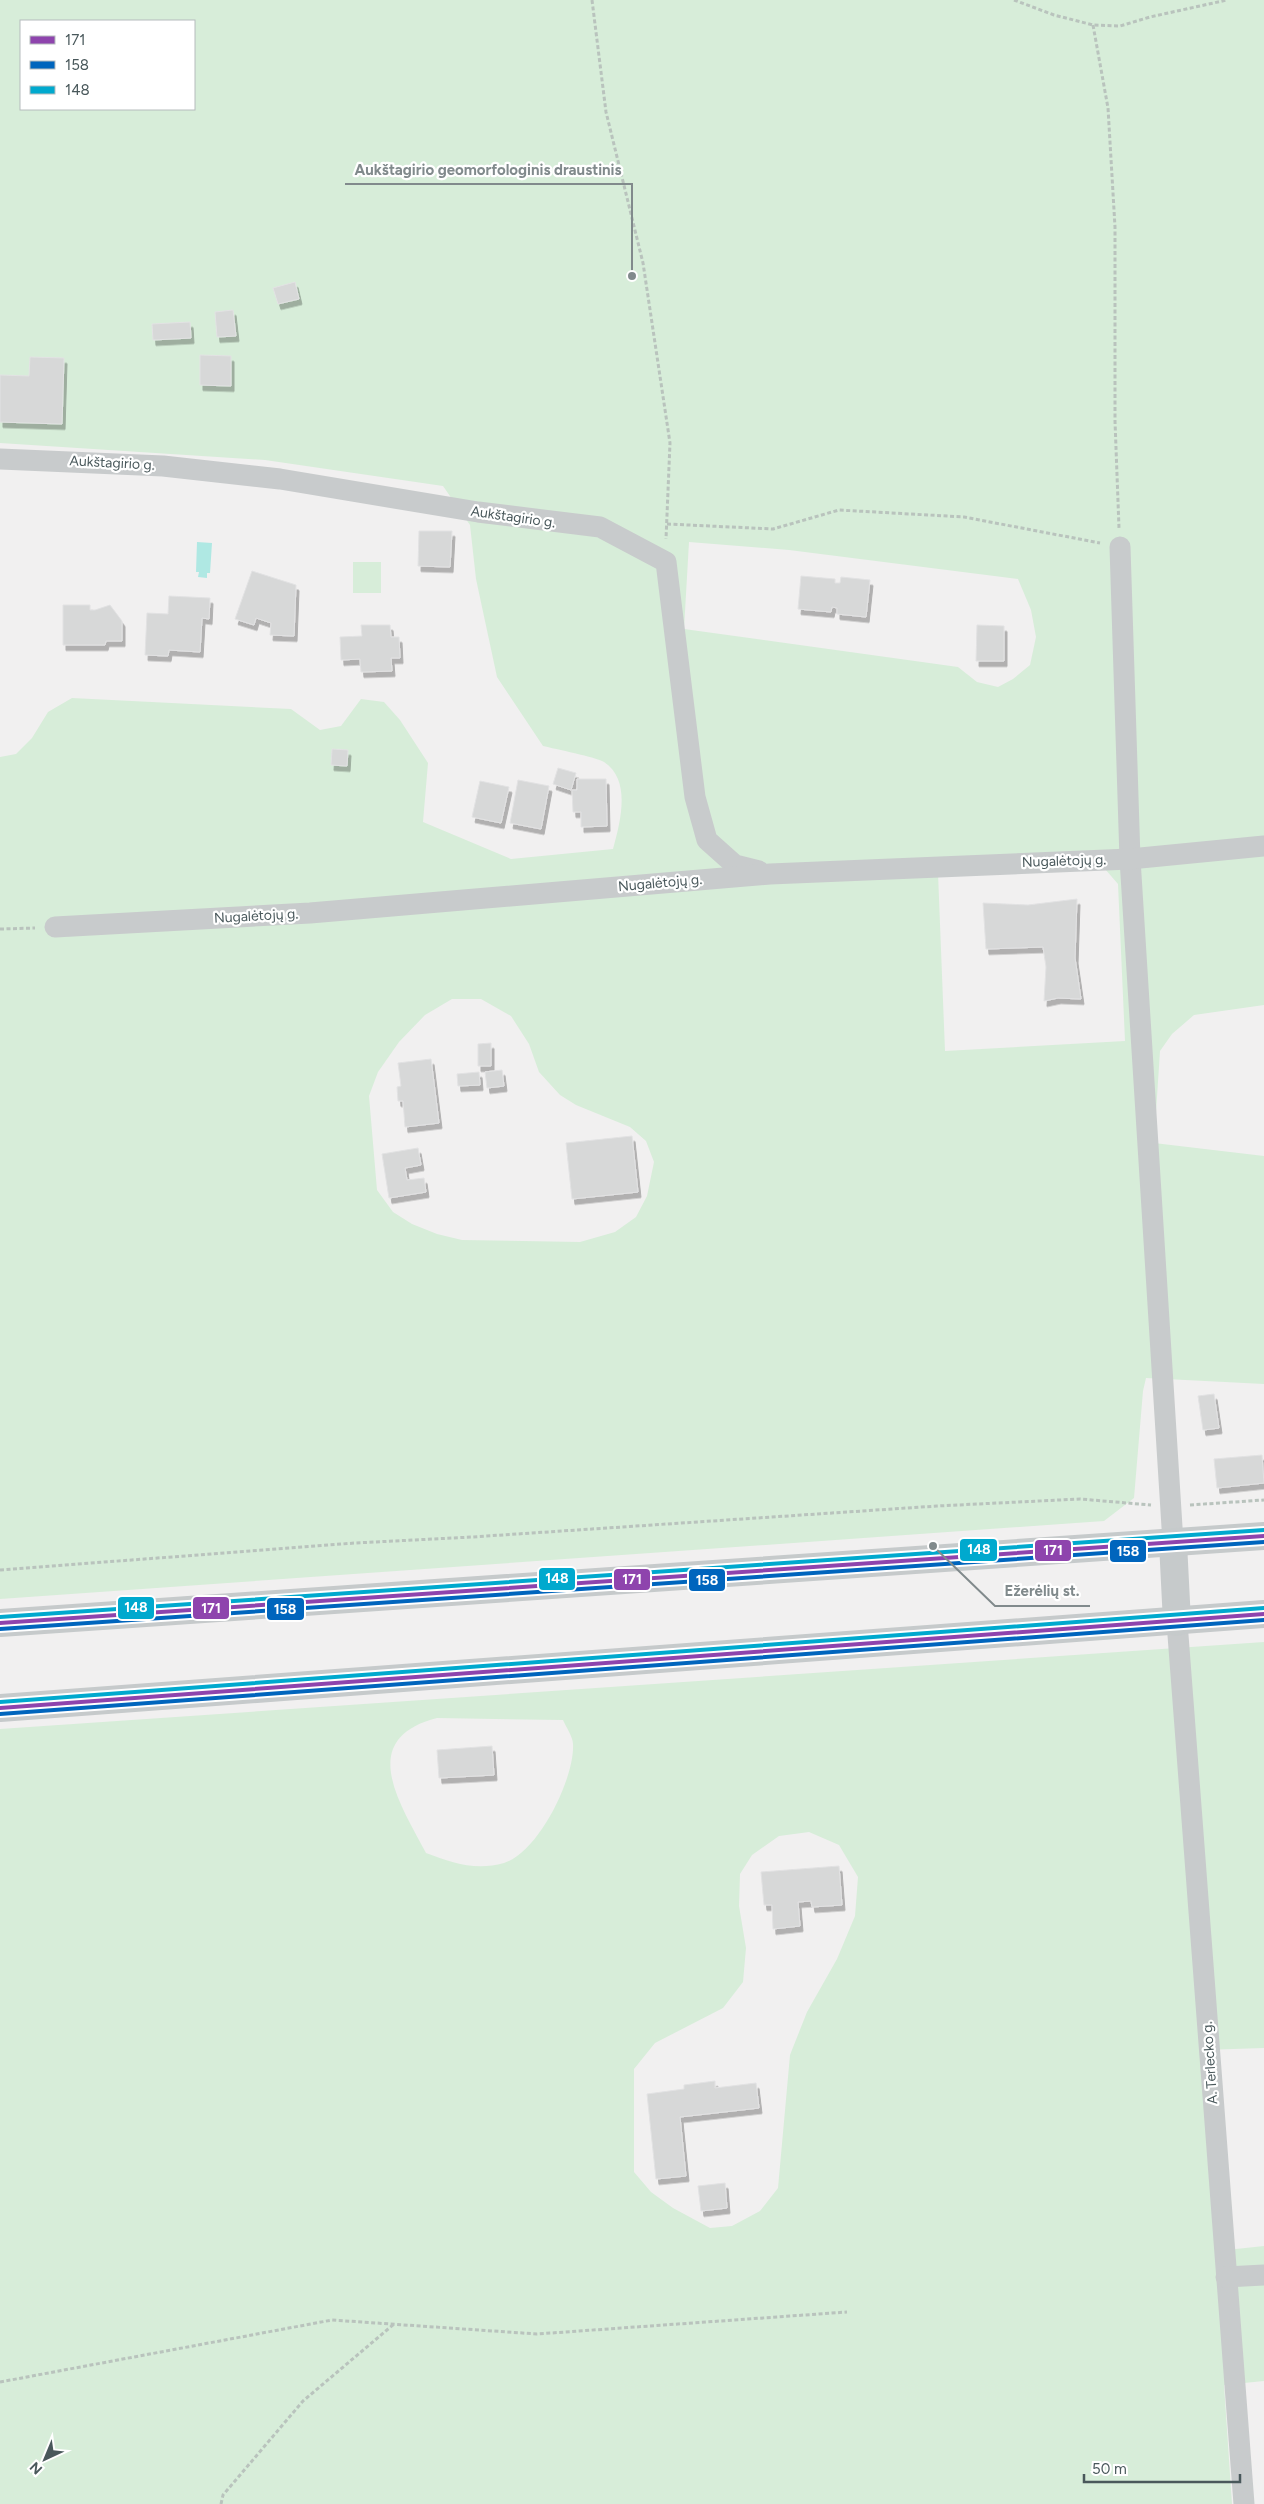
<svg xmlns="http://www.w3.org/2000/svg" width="1264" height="2504" font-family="Figtree,sans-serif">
	<defs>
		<filter id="shadow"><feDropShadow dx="3" dy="5.5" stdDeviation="0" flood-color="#0004"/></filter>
	</defs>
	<rect width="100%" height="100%" fill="#f1f0f0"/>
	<g fill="#d7edd9" fill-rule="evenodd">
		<path d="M0,0H1264V1005L1194,1015L1172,1034L1160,1051L1154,1143L1264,1156V1384L1146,1378L1143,1391L1134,1498L1104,1521L0,1599V757L16,754L32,738L48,712L72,698L291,709L320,730L341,726L361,699L384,702L400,720L428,763L423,822L511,859L613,849C620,823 632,780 604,762C596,757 555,749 543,746L497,677L476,579L470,525L443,486L265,460L0,443ZM21,21H194V109H21ZM689,542L789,550L1018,579L1031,610L1036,637L1030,665L1013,679L998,687L977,682L958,667L684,629ZM1105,869L1118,884L1125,1041L945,1051L938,873ZM452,999H481L511,1016L529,1044L539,1072L560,1095L576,1105L630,1127L646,1141L654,1162L647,1196L636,1217L615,1232L580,1242L462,1240L437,1234L412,1224L393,1212L377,1190L369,1096L378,1072L399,1042L425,1015Z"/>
		<rect x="353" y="562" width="28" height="31"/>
		<path d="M1264,1642V2048L1203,2050L1217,2251L1264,2246V2381L1224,2385L1232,2504H0V1729ZM437,1718L563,1720C566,1727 573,1737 573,1744C575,1778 538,1853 504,1863C476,1871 452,1863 426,1853C401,1805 355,1739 437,1718ZM809,1832L839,1845L858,1877L855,1916L837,1959L807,2012L790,2055L778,2188L760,2211L732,2226L710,2228L673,2208L651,2192L634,2172V2069L655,2043L723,2008L743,1982L746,1948L739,1906L740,1874L752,1855L779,1836Z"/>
	</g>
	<polygon fill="#afe8e3" points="197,542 212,543 210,573 207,573 207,578 198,577 199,572 196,572"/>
	<g fill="#d7d8d8" stroke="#e2e2e3" filter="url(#shadow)">
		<polygon points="295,282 299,299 278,304 273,288"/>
		<polygon points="233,310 236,336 217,337 215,312"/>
		<polygon points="190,322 191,338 153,340 152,324"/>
		<polygon points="200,355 231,356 231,386 200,385"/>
		<polygon points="30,357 64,358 62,424 0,422 0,375 29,376"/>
		<polygon points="419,531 452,531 450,567 418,566"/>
		<polygon points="252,571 296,585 294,636 270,635 271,623 256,618 254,625 235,619"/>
		<polygon points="801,576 835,579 835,583 840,583 841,577 870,580 866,617 837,614 837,608 832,607 831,612 798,609"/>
		<polygon points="169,596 210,598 209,619 202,618 200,652 169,650 168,656 145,655 147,613 168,614"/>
		<polygon points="63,605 90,605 90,610 95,610 110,605 122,621 122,641 106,641 105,645 63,645"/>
		<polygon points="361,625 390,625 391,637 399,637 400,658 391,658 392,671 361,672 360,659 341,660 340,637 362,636"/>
		<polygon points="977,625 1004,626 1004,661 976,661"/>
		<polygon points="332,749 348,750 347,766 331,765"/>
		<polygon points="558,768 576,773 571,790 553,784"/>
		<polygon points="577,779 606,779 607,826 581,827 581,812 573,812 572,790 577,790"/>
		<polygon points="518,780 549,786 541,829 510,823"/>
		<polygon points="480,781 509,787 501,823 472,817"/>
		<polygon points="1077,899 1075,958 1081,999 1058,998 1044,1001 1046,967 1043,947 986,949 983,903 1028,905"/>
		<polygon points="491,1043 491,1066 478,1066 478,1044"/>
		<polygon points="431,1059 439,1123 405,1127 403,1101 398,1101 397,1087 401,1086 398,1063"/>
		<polygon points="502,1070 504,1086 487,1088 485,1072"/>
		<polygon points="479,1072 480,1085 458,1086 457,1074"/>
		<polygon points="632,1136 638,1192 572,1199 566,1143"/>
		<polygon points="418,1148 421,1165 405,1168 407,1180 424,1178 426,1192 389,1198 382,1154"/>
		<polygon points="1214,1394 1219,1428 1203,1430 1198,1396"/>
		<polygon points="1262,1455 1264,1483 1217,1488 1214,1459"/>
		<polygon points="492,1746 494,1775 439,1778 437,1750"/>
		<polygon points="839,1866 842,1905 812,1907 811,1901 798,1902 800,1926 773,1929 772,1905 764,1905 761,1872"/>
		<polygon points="715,2081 715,2088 756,2083 759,2108 680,2117 686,2176 656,2179 647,2094 684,2089 684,2085"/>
		<polygon points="725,2183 727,2208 701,2211 698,2186"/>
	</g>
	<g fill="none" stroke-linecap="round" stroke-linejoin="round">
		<g stroke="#b9c3bd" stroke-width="3" stroke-dasharray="4 2.5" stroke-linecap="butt">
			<polyline points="592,0 606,112 643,263 670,443 666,539"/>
			<polyline points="1014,0 1054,15 1093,25 1120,26 1150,17 1227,0"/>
			<polyline points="1093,25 1108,108 1115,227 1115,421 1119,528"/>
			<polyline points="667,524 773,529 839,510 964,517 1100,543"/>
			<polyline points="0,929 35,928"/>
			<polyline points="1190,1505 1264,1500"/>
			<polyline points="0,1570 355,1543 472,1537 937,1506 1080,1499 1151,1505"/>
			<polyline points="0,2382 332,2320 537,2334 847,2312"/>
			<polyline points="221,2504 223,2495 303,2401 394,2324"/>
		</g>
		<g stroke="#c8cbcc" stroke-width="21">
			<polyline points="0,459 163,466 280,479 478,512 600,527 666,562 695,797 707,840 735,865 759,871"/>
			<polyline points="1120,547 1130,859 1173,1543"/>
			<polyline points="55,927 310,913 770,874 1130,859 1264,846"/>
			<polyline points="1177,1622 1244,2504"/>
			<polyline points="1226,2277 1264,2275"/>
		</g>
		<g stroke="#c6cacb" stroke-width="28">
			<polyline points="1173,1543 1177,1622"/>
			<polyline points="0,1623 1264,1536"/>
			<polyline points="0,1708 1264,1614"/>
		</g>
		<g stroke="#fff" stroke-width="8">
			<g id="bus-1">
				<polyline points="0,1623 1264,1536"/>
				<polyline points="0,1708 1264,1614"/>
			</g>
		</g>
		<g stroke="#fff" stroke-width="8">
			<g id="bus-2">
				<polyline points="0,1629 1264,1542"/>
				<polyline points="0,1714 1264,1620"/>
			</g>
		</g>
		<g stroke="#fff" stroke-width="8">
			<g id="bus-3">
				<polyline points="0,1617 1264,1530"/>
				<polyline points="0,1702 1264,1608"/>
			</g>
		</g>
		<use href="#bus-1" stroke="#8e44ad" stroke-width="4"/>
		<use href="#bus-2" stroke="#0065bd" stroke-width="4"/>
		<use href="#bus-3" stroke="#00a9ce" stroke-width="4"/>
	</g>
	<g text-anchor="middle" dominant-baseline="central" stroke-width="4.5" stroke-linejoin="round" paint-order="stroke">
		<g font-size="14" fill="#49585b" stroke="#fff">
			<text transform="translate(112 463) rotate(3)">Aukštagirio g.</text>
			<text transform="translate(513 517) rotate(8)">Aukštagirio g.</text>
			<text transform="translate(1064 861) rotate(-2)">Nugalėtojų g.</text>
			<text transform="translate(660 883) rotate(-5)">Nugalėtojų g.</text>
			<text transform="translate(256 916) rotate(-3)">Nugalėtojų g.</text>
			<text transform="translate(1210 2063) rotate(-94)">A. Terlecko g.</text>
		</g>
	</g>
	<path fill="none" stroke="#818a8c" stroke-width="2" d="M632 276L632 184H345M933 1546L995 1606H1090"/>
	<g fill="#818a8c" stroke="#fff" stroke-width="2">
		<circle cx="632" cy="276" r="5"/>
		<circle cx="933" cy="1546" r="5"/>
	</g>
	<g font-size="15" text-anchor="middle" font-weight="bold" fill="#818a8c" stroke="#fff" stroke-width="4.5" stroke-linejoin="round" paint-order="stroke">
		<text x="488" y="175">Aukštagirio geomorfologinis draustinis</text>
		<text x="1042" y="1596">Ežerėlių st.</text>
	</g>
	<g stroke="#fff" stroke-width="2">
		<rect x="959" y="1538" width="39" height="24" rx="5" fill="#00a9ce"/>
		<rect x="1034" y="1539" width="38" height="23" rx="5" fill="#8e44ad"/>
		<rect x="1109" y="1539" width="38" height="24" rx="5" fill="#0065bd"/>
		<rect x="538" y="1567" width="38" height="24" rx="5" fill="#00a9ce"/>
		<rect x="613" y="1568" width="38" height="23" rx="5" fill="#8e44ad"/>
		<rect x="688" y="1568" width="38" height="24" rx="5" fill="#0065bd"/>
		<rect x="117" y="1596" width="38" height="24" rx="5" fill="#00a9ce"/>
		<rect x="192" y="1596" width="38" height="24" rx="5" fill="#8e44ad"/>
		<rect x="266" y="1597" width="39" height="24" rx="5" fill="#0065bd"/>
	</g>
	<g font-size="14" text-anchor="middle" font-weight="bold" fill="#fff">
		<text x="979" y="1554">148</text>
		<text x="1053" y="1555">171</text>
		<text x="1128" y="1556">158</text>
		<text x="557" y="1583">148</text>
		<text x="632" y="1584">171</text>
		<text x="707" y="1585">158</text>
		<text x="136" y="1612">148</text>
		<text x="211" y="1613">171</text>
		<text x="285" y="1614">158</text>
	</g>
	<rect x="20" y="20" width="175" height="90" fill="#ffffff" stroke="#b6bcbd"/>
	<rect x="30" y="36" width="25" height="8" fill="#8e44ad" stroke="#b6bcbd"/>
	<text x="65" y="45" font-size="15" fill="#49585b">171</text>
	<rect x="30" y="61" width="25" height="8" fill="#0065bd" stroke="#b6bcbd"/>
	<text x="65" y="70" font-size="15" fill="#49585b">158</text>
	<rect x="30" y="86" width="25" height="8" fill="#00a9ce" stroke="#b6bcbd"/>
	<text x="65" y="95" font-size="15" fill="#49585b">148</text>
	<g transform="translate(45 2459) rotate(224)" stroke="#ffffff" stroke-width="4" paint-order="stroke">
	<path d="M0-4L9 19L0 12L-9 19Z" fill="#49585b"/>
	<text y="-8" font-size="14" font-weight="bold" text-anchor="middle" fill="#49585b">N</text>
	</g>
	<path d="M1084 2474v8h156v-8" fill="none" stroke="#49585b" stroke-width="2.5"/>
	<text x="1092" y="2474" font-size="15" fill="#49585b" stroke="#ffffff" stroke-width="4" paint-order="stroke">50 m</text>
</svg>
